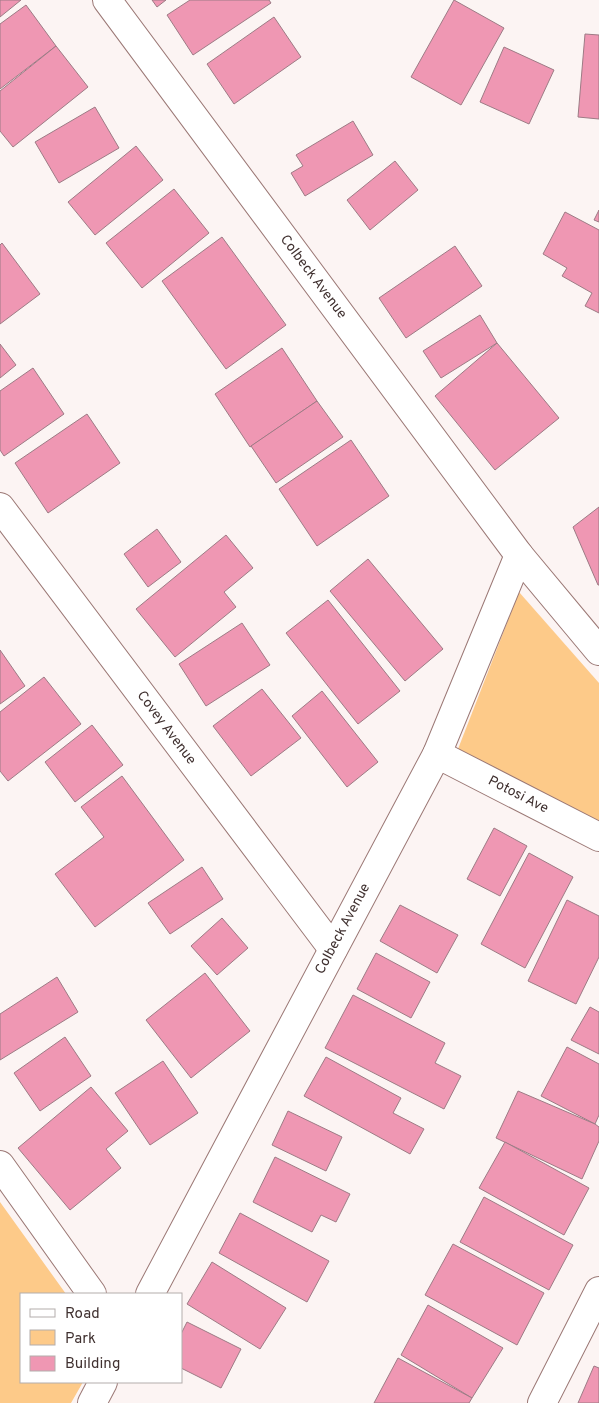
<svg xmlns="http://www.w3.org/2000/svg" width="599" height="1403" font-family="Overpass,sans-serif">
	<rect width="100%" height="100%" fill="#fcf4f3"/>
	<g fill="#fdca89">
		<polygon points="519,592 599,683 599,828 458,749"/>
		<polygon points="0,1202 66,1294 21,1294 21,1382 83,1382 71,1403 0,1403"/>
	</g>
	<g fill="#ef97b3" stroke="#9d7b85">
		<polygon points="0,0 21,0 0,17"/>
		<polygon points="152,0 166,0 157,7"/>
		<polygon points="190,0 269,0 271,3 193,55 167,15"/>
		<polygon points="454,0 504,28 461,105 411,77"/>
		<polygon points="26,5 56,46 0,89 0,24"/>
		<polygon points="274,17 301,57 234,104 207,64"/>
		<polygon points="585,34 599,35 599,119 578,117"/>
		<polygon points="56,46 88,87 13,147 0,131 0,91"/>
		<polygon points="504,47 554,70 529,124 480,102"/>
		<polygon points="95,107 119,148 59,183 35,142"/>
		<polygon points="353,121 373,155 305,196 291,173 303,166 296,155"/>
		<polygon points="136,146 163,180 95,235 68,202"/>
		<polygon points="395,161 418,190 370,230 347,200"/>
		<polygon points="174,189 209,233 142,288 106,243"/>
		<polygon points="599,210 599,222 594,220"/>
		<polygon points="565,212 599,230 599,313 585,306 592,293 562,276 567,268 543,254"/>
		<polygon points="222,237 286,325 226,369 162,281"/>
		<polygon points="2,243 40,294 0,324 0,245"/>
		<polygon points="455,246 482,286 406,338 379,298"/>
		<polygon points="480,315 497,343 441,378 423,351"/>
		<polygon points="497,343 559,418 495,470 435,396"/>
		<polygon points="0,344 16,365 0,378"/>
		<polygon points="282,348 317,401 250,447 215,394"/>
		<polygon points="33,368 64,414 4,456 0,450 0,391"/>
		<polygon points="317,401 343,437 276,483 251,446"/>
		<polygon points="87,414 120,463 48,513 15,463"/>
		<polygon points="351,440 389,496 317,546 279,489"/>
		<polygon points="599,507 599,585 598,585 573,527"/>
		<polygon points="157,529 181,562 148,587 124,554"/>
		<polygon points="226,535 253,568 224,592 236,607 175,657 136,609"/>
		<polygon points="368,559 443,649 405,681 330,591"/>
		<polygon points="328,600 400,691 358,724 286,633"/>
		<polygon points="242,623 270,665 206,706 179,664"/>
		<polygon points="0,650 25,686 0,704"/>
		<polygon points="44,677 81,724 8,781 0,771 0,712"/>
		<polygon points="262,689 301,738 251,776 213,726"/>
		<polygon points="322,691 378,762 347,787 292,716"/>
		<polygon points="92,725 123,765 75,802 45,762"/>
		<polygon points="122,776 184,860 95,927 55,874 104,837 81,807"/>
		<polygon points="494,828 527,846 500,896 467,879"/>
		<polygon points="529,853 573,877 525,968 481,944"/>
		<polygon points="202,867 223,899 170,934 148,903"/>
		<polygon points="567,900 599,916 599,957 576,1004 528,981"/>
		<polygon points="400,905 458,935 437,973 380,941"/>
		<polygon points="222,918 248,948 217,975 191,946"/>
		<polygon points="376,953 430,982 411,1018 357,989"/>
		<polygon points="205,973 250,1031 191,1078 146,1020"/>
		<polygon points="57,977 78,1012 0,1060 0,1014"/>
		<polygon points="353,995 445,1043 435,1063 461,1076 444,1109 325,1048"/>
		<polygon points="590,1007 599,1012 599,1054 571,1040"/>
		<polygon points="65,1037 91,1076 40,1111 14,1073"/>
		<polygon points="567,1047 599,1064 599,1115 595,1124 541,1096"/>
		<polygon points="326,1057 401,1098 393,1113 424,1129 410,1154 304,1096"/>
		<polygon points="163,1061 198,1113 150,1145 115,1093"/>
		<polygon points="91,1087 128,1131 106,1149 121,1168 70,1210 18,1148"/>
		<polygon points="518,1091 595,1124 599,1127 599,1141 582,1179 496,1138"/>
		<polygon points="288,1111 342,1137 326,1171 272,1145"/>
		<polygon points="505,1142 589,1188 564,1235 479,1188"/>
		<polygon points="275,1157 350,1194 336,1222 321,1215 312,1232 253,1202"/>
		<polygon points="484,1197 573,1245 549,1290 460,1242"/>
		<polygon points="240,1213 329,1261 307,1302 219,1253"/>
		<polygon points="453,1244 544,1293 517,1345 425,1295"/>
		<polygon points="212,1262 286,1308 260,1349 187,1304"/>
		<polygon points="428,1305 503,1348 472,1398 401,1355"/>
		<polygon points="187,1322 241,1349 221,1388 181,1368 181,1334"/>
		<polygon points="398,1358 472,1398 469,1403 374,1403"/>
		<polygon points="594,1366 599,1368 599,1403 578,1403"/>
	</g>
	<g fill="none" stroke-linecap="round" stroke-linejoin="round">
		<g stroke="#9b7875" stroke-width="30">
			<g id="minor">
				<polyline points="107,0 519,555 599,651"/>
				<polyline points="0,507 333,949"/>
				<polyline points="437,754 599,837"/>
				<polyline points="0,1165 92,1294"/>
				<polyline points="150,1294 437,754 519,555"/>
				<polyline points="92,1403 103,1382"/>
				<polyline points="542,1403 599,1291"/>
			</g>
		</g>
		<use href="#minor" stroke="#fff" stroke-width="28"/>
	</g>
	<g text-anchor="middle" dominant-baseline="central" stroke-width="4" stroke-linejoin="round" paint-order="stroke">
		<g font-size="14" fill="#403130" stroke="#fff">
			<text transform="translate(313 277) rotate(53)">Colbeck Avenue</text>
			<text transform="translate(166 728) rotate(53)">Covey Avenue</text>
			<text transform="translate(518 795) rotate(27)">Potosi Ave</text>
			<text transform="translate(343 929) rotate(-62)">Colbeck Avenue</text>
		</g>
	</g>
	<rect x="20" y="1293" width="162" height="90" fill="#ffffff" stroke="#b3adac"/>
	<rect x="30" y="1309" width="25" height="8" fill="#ffffff" stroke="#b3adac"/>
	<text x="65" y="1318" font-size="15" fill="#403130">Road</text>
	<rect x="30" y="1330" width="25" height="15" fill="#fdca89" stroke="#b3adac"/>
	<text x="65" y="1343" font-size="15" fill="#403130">Park</text>
	<rect x="30" y="1356" width="25" height="15" fill="#ef97b3" stroke="#b3adac"/>
	<text x="65" y="1368" font-size="15" fill="#403130">Building</text>
</svg>
